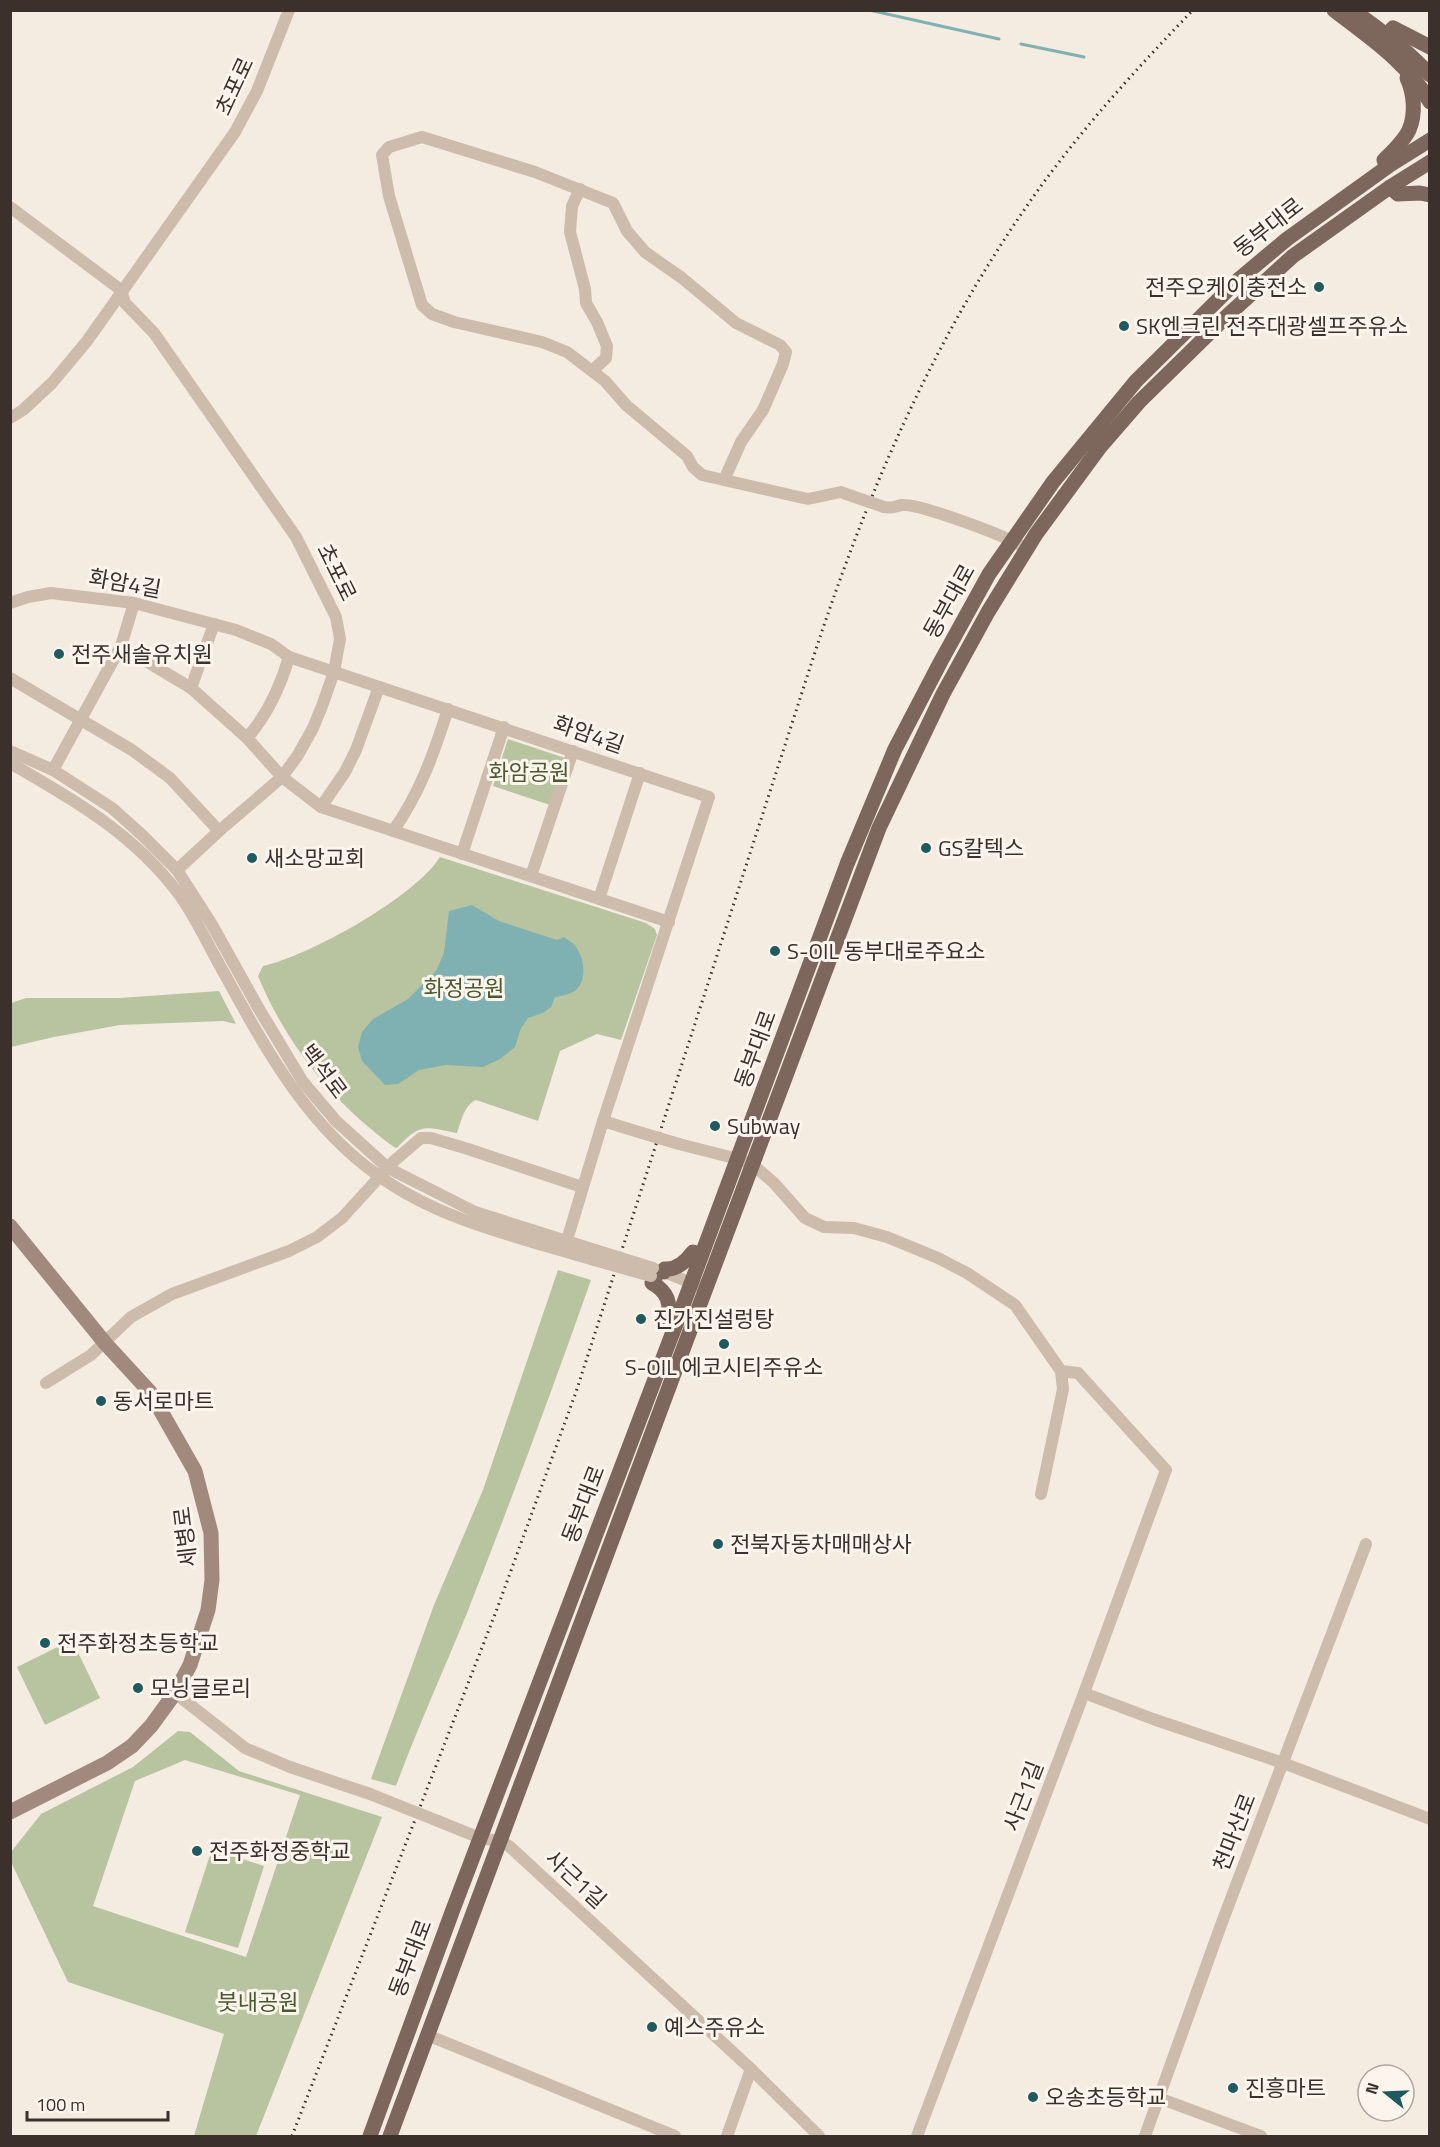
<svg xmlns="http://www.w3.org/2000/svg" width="1440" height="2147" font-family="'Titillium Web','Noto Sans KR',sans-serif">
	<rect width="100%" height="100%" fill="#f4ebe1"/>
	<g fill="#b8c4a0" fill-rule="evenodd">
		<polygon points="508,739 565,758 550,805 493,786"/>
		<path d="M440,857L646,923L655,929L657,935L621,1040L597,1034L560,1051L538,1121L476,1100C464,1105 461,1122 457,1133C425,1127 421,1122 397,1148L394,1147C334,1104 286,1044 258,976L263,966C309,956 415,897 440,857Z"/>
		<polygon points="219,991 236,1024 223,1021 120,1025 54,1037 11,1047 11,1003 26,998 120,998"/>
		<path d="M558,1270L591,1280C551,1394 509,1506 465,1618C442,1674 417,1729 396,1786L371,1779L434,1605L483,1490Z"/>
		<polygon points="72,1640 100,1698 45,1725 17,1667"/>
		<path d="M178,1731L190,1732L239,1771L382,1817L256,2136H194L224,2034L68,1982L11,1862V1852L41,1814L133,1767ZM185,1760L300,1795L246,1957L93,1906L135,1781Z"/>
		<polygon points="212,1849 264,1866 238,1948 185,1932"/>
	</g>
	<path fill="#7fb0b2" d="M472,905L499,921L557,940L564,937C567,940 573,942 575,946C585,958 588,983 573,992C567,995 561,996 555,997L551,1007L543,1013L528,1018L521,1028L515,1047L500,1059L483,1067L446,1065L419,1070L398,1084L385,1085L362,1061L358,1047L362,1032L373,1019L408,999L436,971L444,953L449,911Z"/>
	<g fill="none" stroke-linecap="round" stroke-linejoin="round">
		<g stroke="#7fb0b2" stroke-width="3">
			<polyline points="869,10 999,39"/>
			<polyline points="1021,44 1084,57"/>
		</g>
		<g stroke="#cdbbac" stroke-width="12">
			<polyline points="580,189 572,206 570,232 585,289 586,303 597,322 607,346 606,358 593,370"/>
			<polyline points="10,207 121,290"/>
			<polyline points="121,290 125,303 154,333 296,537 336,617 340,639 334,672 322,706 313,728 298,755 282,777 219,831 177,870"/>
			<polyline points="10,418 23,410 52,383 87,341 235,132 257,91 289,10"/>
			<polyline points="724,480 741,442 763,410 783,364 786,352 780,345 736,323 682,278 645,252 627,231 613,203 535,172 422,137 389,147 382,155 389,196 422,305 432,314 454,322 542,342 567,352 605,381 626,405 687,456 693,467 702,475 808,499 841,492 846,494"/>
			<path d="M884,507C892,509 895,506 902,505C919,503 1005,536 1020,545"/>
			<polyline points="10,603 28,597 51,593 134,603 236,630 271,644 289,657 709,797 603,1121 567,1240"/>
			<polyline points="121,646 191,688 247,738 282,777 321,807 669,922"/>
			<polyline points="10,678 132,750 170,778 219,831"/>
			<polyline points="191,688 214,624"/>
			<path d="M247,738C268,714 280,688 289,657"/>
			<polyline points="10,751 53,770 112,808 142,835 177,870 211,923 259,1009 303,1082 336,1121 388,1168 475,1212 595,1250"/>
			<path d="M10,763C73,799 134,834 178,893C194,914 206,941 219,964C262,1042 304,1124 379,1176C443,1222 520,1237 594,1260"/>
			<polyline points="53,770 121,646 134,603"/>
			<polyline points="321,807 345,772 356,750 379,687"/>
			<path d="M393,831C420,793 434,753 448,709"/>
			<polyline points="462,854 504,727"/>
			<polyline points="531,876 573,751"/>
			<polyline points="599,899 640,773"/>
			<polyline points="603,1121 642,1133"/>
			<polyline points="679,1144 738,1159 753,1165 774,1183 805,1218 824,1227 854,1228 887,1237 938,1258 967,1273 1015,1305 1061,1371 1063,1389 1041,1494"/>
			<polyline points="659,1270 699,1286"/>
			<polyline points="46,1383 91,1355 131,1317 172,1294 289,1251 317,1237 342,1218 394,1161 421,1138 431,1138 468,1149 582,1187"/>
			<polyline points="175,1693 245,1748 290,1767 370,1794"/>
			<polyline points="1084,1693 1153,1719 1283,1763 1430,1819"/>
			<polyline points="438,1821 480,1838 499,1841 509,1846 751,2069 819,2136"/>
			<polyline points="427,2035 675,2136"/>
			<polyline points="1159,2098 1261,2136"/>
			<polyline points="727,2136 751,2069"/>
			<polyline points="917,2136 1084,1693 1166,1470 1078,1373 1061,1371"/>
			<polyline points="1145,2136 1221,1925 1366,1544"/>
		</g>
		<polyline stroke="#a18a7d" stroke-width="15" points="10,1226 105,1343 150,1392 195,1471 211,1533 212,1580 208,1610 190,1665 175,1693 151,1726 132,1746 107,1763 10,1812"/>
		<g stroke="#7d675c" stroke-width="15">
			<path d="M1334,10C1370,38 1407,62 1430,102"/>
			<path d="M1352,10C1381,30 1406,49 1430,75"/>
			<polyline points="1388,33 1393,28 1430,47"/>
			<path d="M1386,166L1384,160C1393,151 1404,141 1409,130C1416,114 1414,93 1407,78"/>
			<polyline points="1390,187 1398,194 1420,193 1430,195"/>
			<path d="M664,1272L665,1269C677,1270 687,1260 693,1252L701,1255"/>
			<path d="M655,1278L652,1283C668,1292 671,1303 668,1320L676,1324"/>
			<polyline points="370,2136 452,1912 676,1324 847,864 895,749 941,661 989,574 1053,482 1136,381 1238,280 1287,239 1390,165 1430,140"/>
			<polyline points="390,2136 694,1320 879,828 943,694 988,612 1036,534 1100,447 1139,402 1228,315 1293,256 1390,187 1430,162"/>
		</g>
		<path stroke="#3b302b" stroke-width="3" stroke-dasharray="1.5 4.5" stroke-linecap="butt" d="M292,2136L497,1609L576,1392L817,646C872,481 939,327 1041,186C1087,123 1139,66 1193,10"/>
		<g stroke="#cdbbac" stroke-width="12">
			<polyline points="846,494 884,507"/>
			<polyline points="642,1133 679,1144"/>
			<polyline points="595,1250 653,1268"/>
			<polyline points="594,1260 651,1276"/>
			<polyline points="370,1794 438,1821"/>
		</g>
	</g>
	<g fill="#1f5a5e" stroke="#fbf5ee" stroke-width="2">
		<circle cx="1319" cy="287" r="6"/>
		<circle cx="1124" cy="326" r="6"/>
		<circle cx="59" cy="654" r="6"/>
		<circle cx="926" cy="848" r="6"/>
		<circle cx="252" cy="858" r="6"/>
		<circle cx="775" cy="951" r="6"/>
		<circle cx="715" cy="1126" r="6"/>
		<circle cx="641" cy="1319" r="6"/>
		<circle cx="724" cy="1344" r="6"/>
		<circle cx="101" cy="1401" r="6"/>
		<circle cx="718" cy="1544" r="6"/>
		<circle cx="45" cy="1643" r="6"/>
		<circle cx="138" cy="1688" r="6"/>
		<circle cx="197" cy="1851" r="6"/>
		<circle cx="652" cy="2027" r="6"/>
		<circle cx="1233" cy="2088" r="6"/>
		<circle cx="1033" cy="2097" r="6"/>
	</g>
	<g text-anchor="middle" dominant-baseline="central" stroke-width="6" stroke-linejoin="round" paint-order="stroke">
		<g font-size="22" fill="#3b302b" stroke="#fbf5ee">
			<text transform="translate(234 86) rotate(-65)">초포로</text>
			<text transform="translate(1268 227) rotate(-38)">동부대로</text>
			<text transform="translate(337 572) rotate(64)">초포로</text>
			<text transform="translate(125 583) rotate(10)">화암4길</text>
			<text transform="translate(949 601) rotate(-61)">동부대로</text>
			<text transform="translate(589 734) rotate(19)">화암4길</text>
			<text transform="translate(755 1049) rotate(-70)">동부대로</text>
			<text transform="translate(324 1071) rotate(53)">백석로</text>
			<text transform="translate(583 1504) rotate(-69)">동부대로</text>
			<text transform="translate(185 1537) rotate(-97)">세병로</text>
			<text transform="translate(1023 1796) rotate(-69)">사근1길</text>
			<text transform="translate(1234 1832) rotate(-69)">천마산로</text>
			<text transform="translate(576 1879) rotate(43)">사근1길</text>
			<text transform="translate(410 1958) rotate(-69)">동부대로</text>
		</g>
		<g font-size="22" fill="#3b302b" stroke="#fbf5ee" text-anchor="start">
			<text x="1307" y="287" text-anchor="end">전주오케이충전소</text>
			<text x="1136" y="326">SK엔크린 전주대광셀프주유소</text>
			<text x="71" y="654">전주새솔유치원</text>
			<text x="938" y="848">GS칼텍스</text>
			<text x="264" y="858">새소망교회</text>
			<text x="787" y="951">S-OIL 동부대로주요소</text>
			<text x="727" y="1126">Subway</text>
			<text x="653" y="1319">진가진설렁탕</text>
			<text x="724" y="1367" text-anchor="middle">S-OIL 에코시티주유소</text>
			<text x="113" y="1401">동서로마트</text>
			<text x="730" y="1544">전북자동차매매상사</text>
			<text x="57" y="1643">전주화정초등학교</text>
			<text x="150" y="1688">모닝글로리</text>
			<text x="209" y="1851">전주화정중학교</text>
			<text x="664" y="2027">예스주유소</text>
			<text x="1245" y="2088">진흥마트</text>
			<text x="1045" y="2097">오송초등학교</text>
		</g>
		<g font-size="22" fill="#4a5a2e" stroke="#fbf5ee">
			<text x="529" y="772">화암공원</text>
			<text x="464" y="988">화정공원</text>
			<text x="258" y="2002">붓내공원</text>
		</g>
	</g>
	<rect width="1440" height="2147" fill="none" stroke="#3b302b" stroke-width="24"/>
	<g transform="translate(1386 2093) rotate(288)"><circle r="28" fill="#fbf5ee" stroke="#aea6a0" stroke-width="1.5"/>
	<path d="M0-4.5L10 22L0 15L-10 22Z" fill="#1f5a5e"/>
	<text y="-9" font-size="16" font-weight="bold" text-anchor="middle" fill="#3b302b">N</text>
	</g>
	<path d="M27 2111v9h141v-9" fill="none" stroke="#3b302b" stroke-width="3"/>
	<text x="36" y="2111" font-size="18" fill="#3b302b" stroke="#fbf5ee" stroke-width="4.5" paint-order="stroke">100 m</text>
</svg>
